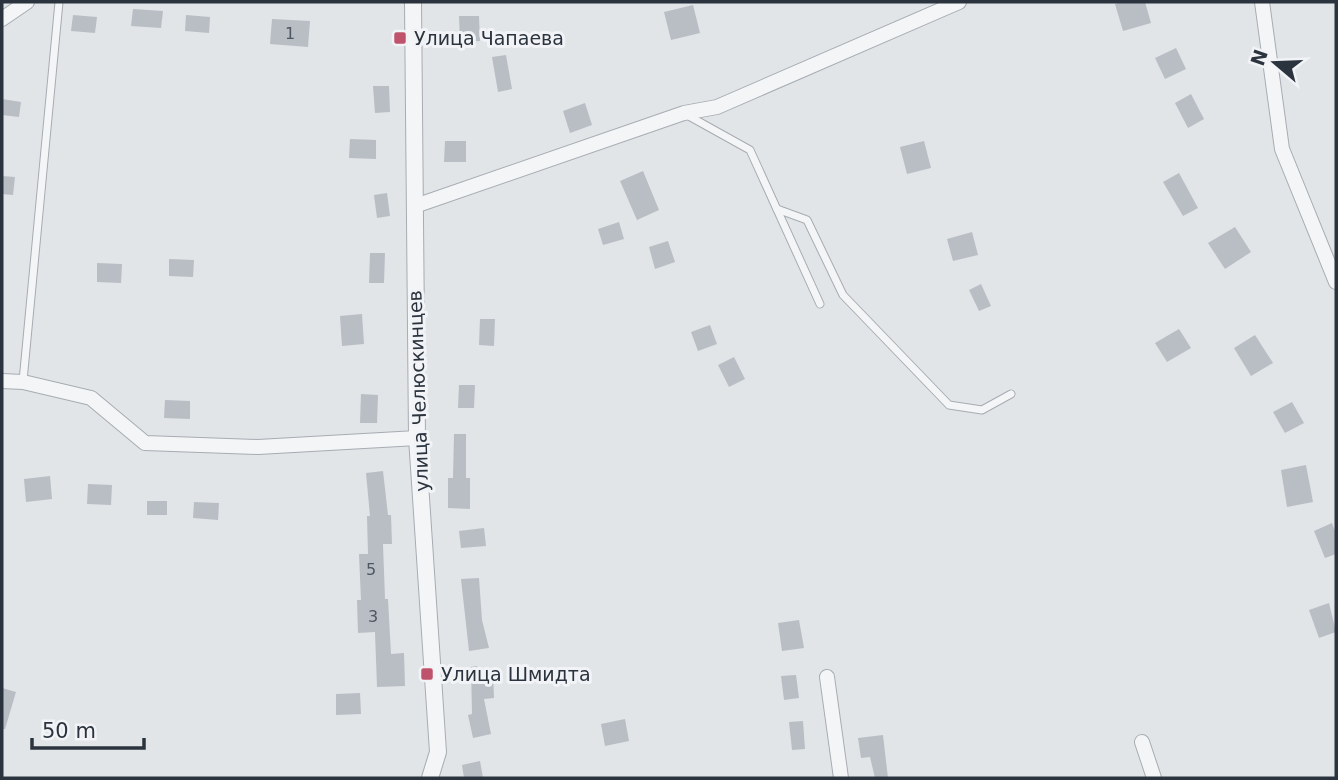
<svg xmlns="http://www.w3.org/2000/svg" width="1338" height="780" font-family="'DejaVu Sans',sans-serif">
	<rect width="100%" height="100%" fill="#e1e5e8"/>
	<g fill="#b9bec5">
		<polygon points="1122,2 1145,2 1151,23 1123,31 1115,4"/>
		<polygon points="693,5 700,33 671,40 664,12"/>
		<polygon points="133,9 163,11 161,28 131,26"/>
		<polygon points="73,15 97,17 95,33 71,31"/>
		<polygon points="186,15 210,17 209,33 185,31"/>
		<polygon points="459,16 479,16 480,41 460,42"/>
		<polygon points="272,19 310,21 308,47 270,44"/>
		<polygon points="1176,48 1186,69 1165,79 1155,58"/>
		<polygon points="506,55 512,89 498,92 492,57"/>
		<polygon points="373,86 389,86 390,112 375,113"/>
		<polygon points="1191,94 1204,119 1188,128 1175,103"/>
		<polygon points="2,99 21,102 19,117 2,115"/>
		<polygon points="585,103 592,125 570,133 563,111"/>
		<polygon points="350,139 376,140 376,159 349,158"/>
		<polygon points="445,141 466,141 466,162 444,162"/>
		<polygon points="924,141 931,168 907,174 900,147"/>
		<polygon points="643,171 659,210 637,220 620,181"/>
		<polygon points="1179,173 1198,208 1183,216 1163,182"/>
		<polygon points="2,176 15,177 13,195 2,194"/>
		<polygon points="387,193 390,216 377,218 374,195"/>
		<polygon points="619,222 624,239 603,245 598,229"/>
		<polygon points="1235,227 1251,252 1225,269 1208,243"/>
		<polygon points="972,232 978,255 953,261 947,239"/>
		<polygon points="668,241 675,262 655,269 649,247"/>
		<polygon points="370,253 385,253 384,283 369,283"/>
		<polygon points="169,259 194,260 193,277 169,276"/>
		<polygon points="97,263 122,264 121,283 97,282"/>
		<polygon points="981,284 991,306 979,311 969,290"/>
		<polygon points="362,314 364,344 342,346 340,316"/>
		<polygon points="480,319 495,319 494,346 479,345"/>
		<polygon points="710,325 717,344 698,351 691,332"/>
		<polygon points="1179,329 1191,348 1167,362 1155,343"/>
		<polygon points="1255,335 1273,363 1251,376 1234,348"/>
		<polygon points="734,357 745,379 729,387 718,365"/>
		<polygon points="459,385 475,385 474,408 458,408"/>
		<polygon points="361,394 378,395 377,423 360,423"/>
		<polygon points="165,400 190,401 190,419 164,418"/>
		<polygon points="1292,402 1304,423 1285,433 1273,412"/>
		<polygon points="454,434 466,434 466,478 470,478 470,509 448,508 448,478 453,478"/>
		<polygon points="1306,465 1313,502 1287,507 1281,470"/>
		<polygon points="383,471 388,515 391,515 392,544 383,544 385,599 388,599 391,654 404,653 405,686 377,687 375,632 358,633 357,600 361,600 359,554 368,554 367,516 370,516 366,473"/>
		<polygon points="50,476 52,499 26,502 24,479"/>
		<polygon points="88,484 112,485 111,505 87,504"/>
		<rect x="147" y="501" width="20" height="14"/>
		<polygon points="194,502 219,503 218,520 193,518"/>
		<polygon points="1332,523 1336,534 1336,554 1325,558 1314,531"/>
		<polygon points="484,528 486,546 461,548 459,531"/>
		<polygon points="479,578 482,620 489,648 469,651 461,579"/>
		<polygon points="1329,603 1336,632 1319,638 1309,610"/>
		<polygon points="799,620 804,648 782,651 778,623"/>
		<polygon points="477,666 479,674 493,673 494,698 484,699 491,734 473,738 468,715 472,714 471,667"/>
		<polygon points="796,675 799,698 784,700 781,676"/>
		<polygon points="2,688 16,692 5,729 2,729"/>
		<polygon points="360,693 361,714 336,715 336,694"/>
		<polygon points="625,719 629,741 605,746 601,724"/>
		<polygon points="803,721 805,749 792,750 789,722"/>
		<polygon points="883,735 888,778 875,778 870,757 861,758 858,738"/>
		<polygon points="480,761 483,778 464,778 462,765"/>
	</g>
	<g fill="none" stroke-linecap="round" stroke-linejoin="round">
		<g stroke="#a7acb2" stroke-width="9">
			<g id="service">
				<polyline points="687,115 750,150 820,304"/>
				<polyline points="777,209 807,220 843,295 949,405 982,410 1011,394"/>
				<polyline points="23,381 59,2"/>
			</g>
		</g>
		<g stroke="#a7acb2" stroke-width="16">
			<g id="minor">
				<polyline points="1262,2 1282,149 1336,282"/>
				<polyline points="2,19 27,2"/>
				<polyline points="415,206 684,113 717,107 959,2"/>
				<polyline points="2,381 23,382 91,398 145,443 258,447 417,438"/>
				<polyline points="827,677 841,778"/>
				<polyline points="1142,742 1154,778"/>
			</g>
		</g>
		<g stroke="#a7acb2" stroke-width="18">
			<polyline id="tertiary" points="413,2 417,438 438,752 430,778"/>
		</g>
		<use href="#service" stroke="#f4f5f7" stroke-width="7"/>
		<use href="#minor" stroke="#f4f5f7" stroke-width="14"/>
		<use href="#tertiary" stroke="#f4f5f7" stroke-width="16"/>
	</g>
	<g fill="#c0536c" stroke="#f1f3f6" stroke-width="2.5">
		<rect x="393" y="31" width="14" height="14" rx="3.5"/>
		<rect x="420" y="667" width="14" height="14" rx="3.5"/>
	</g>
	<g text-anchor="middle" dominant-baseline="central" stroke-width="6" stroke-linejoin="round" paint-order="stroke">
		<g font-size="16" fill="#4e5660">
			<text x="290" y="33">1</text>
			<text x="371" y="569">5</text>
			<text x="373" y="616">3</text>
		</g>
		<g font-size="19" fill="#2b343e" stroke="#f1f3f6" text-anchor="start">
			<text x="414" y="38">Улица Чапаева</text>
			<text x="441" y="674">Улица Шмидта</text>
		</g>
		<g font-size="19" fill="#2b343e" stroke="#f1f3f6">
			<text transform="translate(418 391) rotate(-92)">улица Челюскинцев</text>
		</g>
	</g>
	<rect width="1338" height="780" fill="none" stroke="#2b343e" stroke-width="7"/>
	<g transform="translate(1275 63) rotate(289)" stroke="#f1f3f6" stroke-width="5" paint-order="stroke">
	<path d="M0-5L12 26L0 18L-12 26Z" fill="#2b343e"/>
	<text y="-10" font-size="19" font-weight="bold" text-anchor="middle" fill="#2b343e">N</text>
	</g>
	<path d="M32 738v10h112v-10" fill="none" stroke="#2b343e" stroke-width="3.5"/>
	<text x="42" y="738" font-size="21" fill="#2b343e" stroke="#f1f3f6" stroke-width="5" paint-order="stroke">50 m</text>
</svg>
